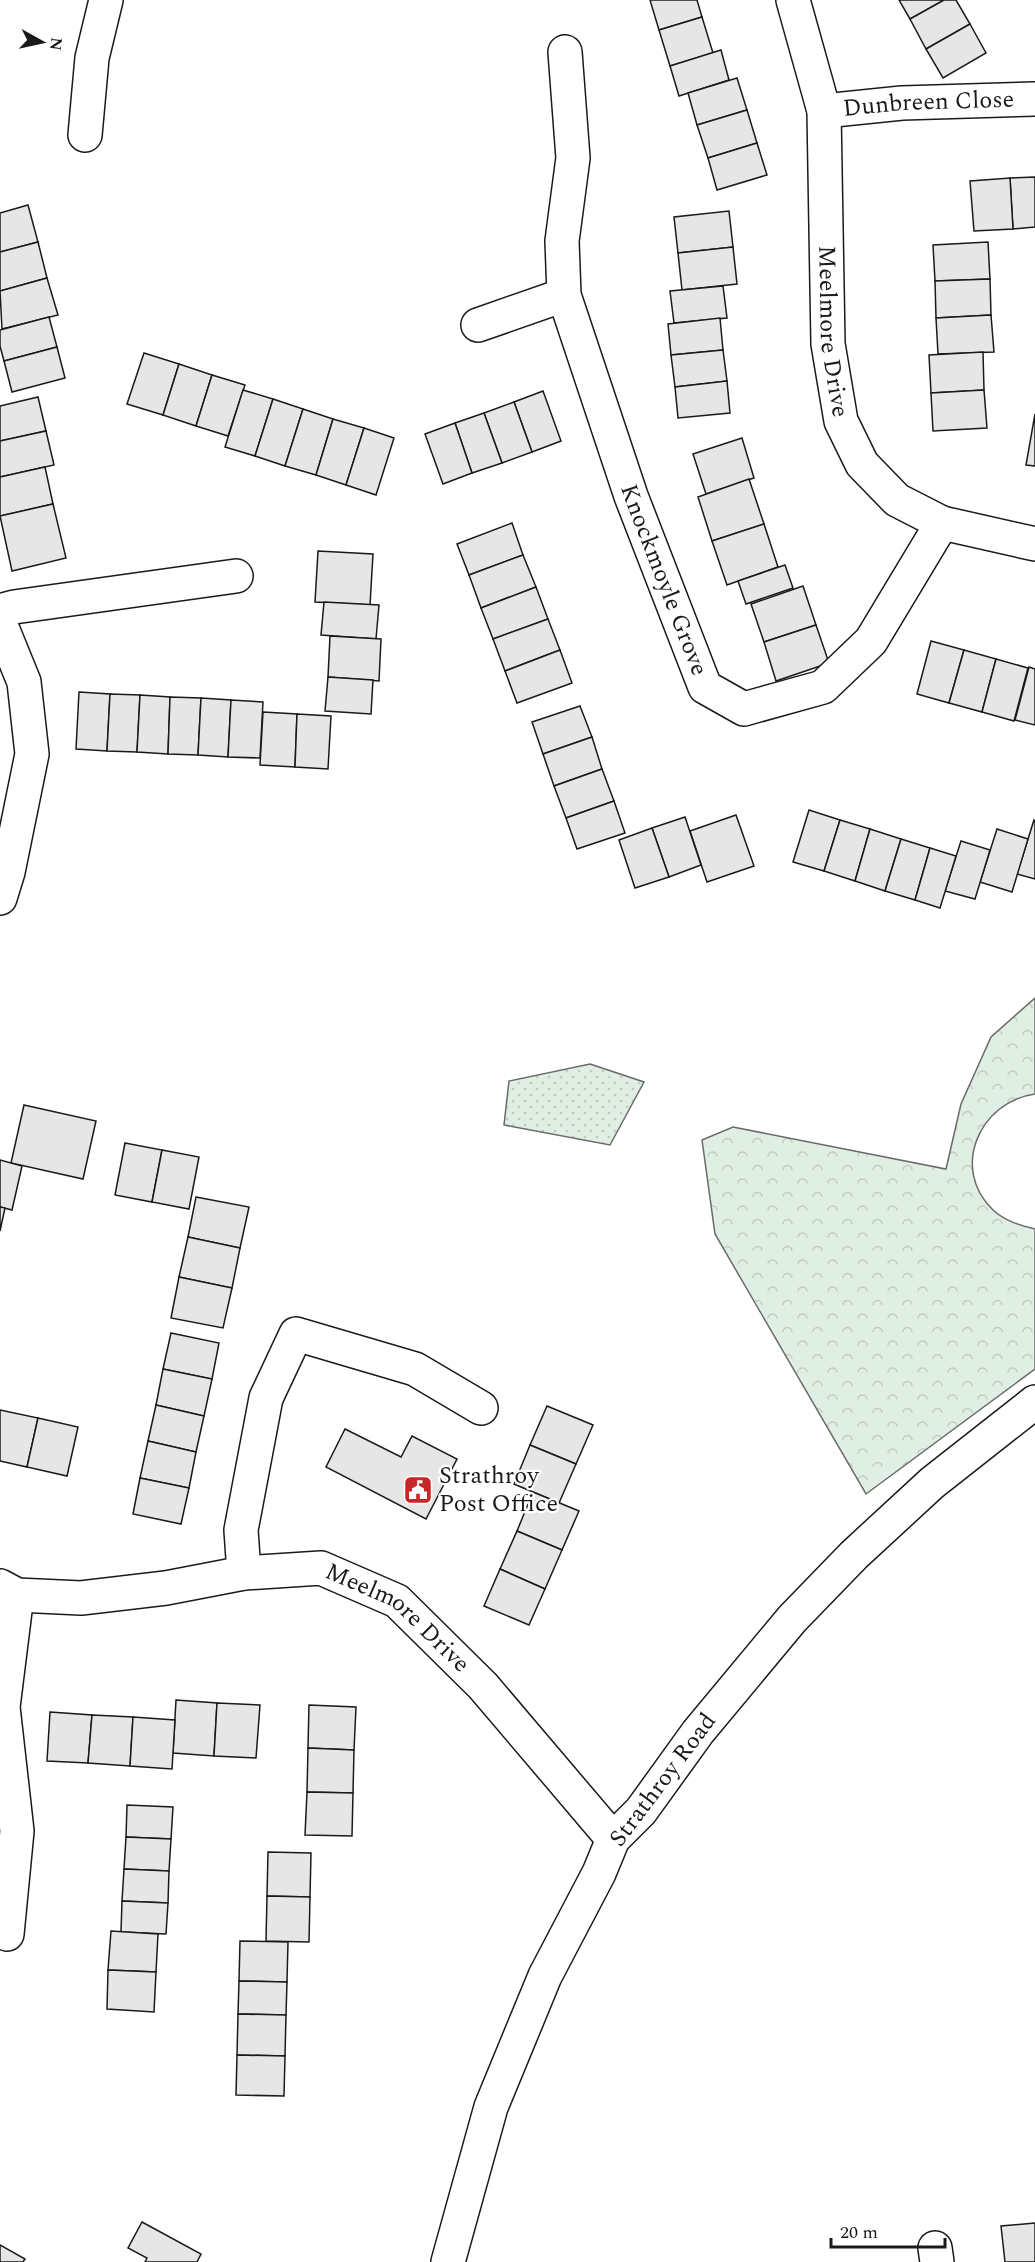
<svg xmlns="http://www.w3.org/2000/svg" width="1035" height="2262" font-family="Spectral,serif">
	<defs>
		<pattern id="forest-crowns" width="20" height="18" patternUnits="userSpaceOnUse" patternTransform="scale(1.5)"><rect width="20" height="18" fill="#e0efe3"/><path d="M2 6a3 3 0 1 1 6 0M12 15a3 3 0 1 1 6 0" fill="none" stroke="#c0ccc2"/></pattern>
		<pattern id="park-dots" width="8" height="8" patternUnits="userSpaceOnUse" patternTransform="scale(1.5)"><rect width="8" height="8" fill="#e0efe3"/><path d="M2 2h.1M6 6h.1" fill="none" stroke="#c0ccc2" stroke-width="1.8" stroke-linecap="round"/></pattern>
	</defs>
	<rect width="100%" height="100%" fill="#fff"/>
	<path fill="url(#forest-crowns)" stroke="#6a6a6a" stroke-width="1.5" d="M1035,998V1094C979,1102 950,1169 993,1210C1005,1221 1019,1225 1035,1229V1369L866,1494L715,1234L702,1140L733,1127L946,1169L961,1104L991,1037Z"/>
	<polygon fill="url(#park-dots)" stroke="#6a6a6a" stroke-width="1.5" points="590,1064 644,1082 610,1145 504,1125 509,1081"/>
	<g fill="#e6e6e6" stroke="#1a1a1a" stroke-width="1.5">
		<polygon points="650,0 697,0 702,17 659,30"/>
		<polygon points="899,0 944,0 910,19"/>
		<polygon points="944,0 956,0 970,24 926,49 910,19"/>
		<polygon points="702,17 713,53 670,66 659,30"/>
		<polygon points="970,24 986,53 943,78 926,49"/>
		<polygon points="721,50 729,80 679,96 670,66"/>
		<polygon points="737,78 747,110 697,125 688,93"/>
		<polygon points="747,110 757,143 708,158 697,125"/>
		<polygon points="757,143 767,175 717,190 708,158"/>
		<polygon points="1035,177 1035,227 1013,229 1010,178"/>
		<polygon points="1010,178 1013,229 974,231 970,181"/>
		<polygon points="28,205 38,242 0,252 0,213"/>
		<polygon points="729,211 733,247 678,253 674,217"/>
		<polygon points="38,242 47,278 0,291 0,252"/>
		<polygon points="988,242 990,279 935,281 933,245"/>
		<polygon points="733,247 737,284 682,290 678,253"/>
		<polygon points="47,278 58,315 2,329 0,291"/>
		<polygon points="990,279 991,315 936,318 935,281"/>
		<polygon points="723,286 727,318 674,323 670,291"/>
		<polygon points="991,315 994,352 938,354 936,318"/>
		<polygon points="49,317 57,347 4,361 0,346 0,330"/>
		<polygon points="720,318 723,350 671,355 668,324"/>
		<polygon points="57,347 65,378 12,392 4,361"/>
		<polygon points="723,350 727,381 675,387 671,355"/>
		<polygon points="983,352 984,390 931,393 929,355"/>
		<polygon points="144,353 179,364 163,415 127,404"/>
		<polygon points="179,364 212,375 196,426 163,415"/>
		<polygon points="212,375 245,385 228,436 196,426"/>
		<polygon points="727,381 730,413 678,418 675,387"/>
		<polygon points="243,390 273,399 255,456 225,447"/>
		<polygon points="984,390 987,428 933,431 931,393"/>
		<polygon points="543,391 561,441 532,452 514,402"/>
		<polygon points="38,397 46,431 0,441 0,406"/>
		<polygon points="273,399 303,409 285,466 255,456"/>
		<polygon points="514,402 532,452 502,463 484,413"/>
		<polygon points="303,409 333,419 316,475 285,466"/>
		<polygon points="484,413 502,463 472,473 455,423"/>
		<polygon points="1035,414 1035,466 1026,465"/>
		<polygon points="333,419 364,428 346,485 316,475"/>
		<polygon points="455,423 472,473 443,484 425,434"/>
		<polygon points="364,428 394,438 376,495 346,485"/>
		<polygon points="46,431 54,465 0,477 0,441"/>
		<polygon points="742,438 754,478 706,494 693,454"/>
		<polygon points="45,467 53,504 0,516 0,477"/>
		<polygon points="749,479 764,524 712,541 698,497"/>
		<polygon points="53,504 66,558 12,571 0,516"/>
		<polygon points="512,523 523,555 469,575 457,544"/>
		<polygon points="764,524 778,567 727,585 712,541"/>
		<polygon points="318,551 373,554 370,605 315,602"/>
		<polygon points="523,555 536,587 481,608 469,575"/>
		<polygon points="785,565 793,588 746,604 738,581"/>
		<polygon points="803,586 816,625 764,642 751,604"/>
		<polygon points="536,587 548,619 493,639 481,608"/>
		<polygon points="324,602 379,605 376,639 321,635"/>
		<polygon points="548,619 560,650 505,671 493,639"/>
		<polygon points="816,625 829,663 776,681 764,642"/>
		<polygon points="330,636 381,639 379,681 328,677"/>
		<polygon points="931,641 964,650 949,703 917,694"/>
		<polygon points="560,650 572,683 517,703 505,671"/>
		<polygon points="964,650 996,659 982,712 949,703"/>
		<polygon points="996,659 1028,668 1014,721 982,712"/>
		<polygon points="1029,667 1035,669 1035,725 1015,720"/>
		<polygon points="328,677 373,680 371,714 325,711"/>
		<polygon points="79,692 110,694 107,751 76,749"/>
		<polygon points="110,694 140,695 137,752 107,751"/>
		<polygon points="140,695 170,697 168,754 137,752"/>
		<polygon points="170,697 201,698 198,755 168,754"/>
		<polygon points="201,698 231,700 228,757 198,755"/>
		<polygon points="231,700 263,702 260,758 228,757"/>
		<polygon points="580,706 592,737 543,754 532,722"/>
		<polygon points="263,712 297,714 295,767 260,765"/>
		<polygon points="297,714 331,716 328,769 295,767"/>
		<polygon points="592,737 602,769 554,786 543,754"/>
		<polygon points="602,769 614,801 566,818 554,786"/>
		<polygon points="614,801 625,833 577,849 566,818"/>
		<polygon points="809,810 840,820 824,871 793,862"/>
		<polygon points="736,815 754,866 707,882 690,831"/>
		<polygon points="685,817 701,865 669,877 652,828"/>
		<polygon points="840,820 870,829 855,881 824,871"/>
		<polygon points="1034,820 1035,821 1035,879 1017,874"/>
		<polygon points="652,828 669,877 635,888 619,840"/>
		<polygon points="870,829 901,839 885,891 855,881"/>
		<polygon points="997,829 1028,839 1012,892 980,882"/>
		<polygon points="901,839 930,848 915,900 885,891"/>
		<polygon points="961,841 990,850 975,899 945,891"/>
		<polygon points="930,848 956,856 940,908 915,900"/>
		<polygon points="24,1105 96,1121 83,1179 11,1163"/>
		<polygon points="125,1143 162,1150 152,1202 115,1195"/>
		<polygon points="162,1150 199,1157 189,1209 152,1202"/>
		<polygon points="0,1160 22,1166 12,1210 0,1207"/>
		<polygon points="196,1197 249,1207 240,1248 188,1237"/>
		<polygon points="0,1207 5,1208 0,1231"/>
		<polygon points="188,1237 240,1248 232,1288 179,1277"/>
		<polygon points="179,1277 232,1288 223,1328 171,1318"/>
		<polygon points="171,1333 219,1343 212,1379 163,1369"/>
		<polygon points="163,1369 212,1379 204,1416 156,1405"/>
		<polygon points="156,1405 204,1416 196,1452 148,1441"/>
		<polygon points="547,1406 593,1425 576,1464 530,1445"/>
		<polygon points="0,1410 38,1418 27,1467 0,1461"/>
		<polygon points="38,1418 78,1427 67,1476 27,1467"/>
		<polygon points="345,1429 401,1457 412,1436 457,1459 426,1519 326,1467"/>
		<polygon points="148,1441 196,1452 189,1488 140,1478"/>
		<polygon points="530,1445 576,1464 559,1503 514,1484"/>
		<polygon points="140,1478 189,1488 181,1524 133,1514"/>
		<polygon points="533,1492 579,1511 562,1550 517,1531"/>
		<polygon points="517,1531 562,1550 545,1589 500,1569"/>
		<polygon points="500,1569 545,1589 529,1625 484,1606"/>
		<polygon points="176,1700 217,1703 214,1756 173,1753"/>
		<polygon points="217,1703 260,1705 256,1758 214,1756"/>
		<polygon points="309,1705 356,1707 354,1750 308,1748"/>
		<polygon points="50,1712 92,1715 88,1763 47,1761"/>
		<polygon points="92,1715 133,1717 130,1766 88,1763"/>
		<polygon points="133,1717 175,1720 172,1769 130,1766"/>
		<polygon points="308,1748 354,1750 353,1793 307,1792"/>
		<polygon points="307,1792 353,1793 352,1836 305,1835"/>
		<polygon points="127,1805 173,1807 171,1839 126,1837"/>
		<polygon points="126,1837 171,1839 169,1871 124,1869"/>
		<polygon points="268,1852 311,1853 310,1897 267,1896"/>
		<polygon points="124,1869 169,1871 168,1903 122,1901"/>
		<polygon points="267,1896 310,1897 309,1942 266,1941"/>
		<polygon points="122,1901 168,1903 166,1934 121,1932"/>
		<polygon points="111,1931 158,1934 156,1972 108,1970"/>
		<polygon points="240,1941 288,1942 287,1982 239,1981"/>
		<polygon points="108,1970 156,1972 154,2012 107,2009"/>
		<polygon points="239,1981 287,1982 286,2015 238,2014"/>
		<polygon points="238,2014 286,2015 285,2056 237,2055"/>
		<polygon points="237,2055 285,2056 284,2096 236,2095"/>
		<polygon points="142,2222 201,2254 197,2262 145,2262 147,2258 128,2248"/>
		<polygon points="1035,2223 1035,2262 1005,2262 1001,2226"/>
		<polygon points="0,2245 25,2259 23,2262 0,2262"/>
	</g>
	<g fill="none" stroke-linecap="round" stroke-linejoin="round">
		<g stroke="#1a1a1a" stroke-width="36">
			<g id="minor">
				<path id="s1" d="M793,0L824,111L828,344L841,421L862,464L897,500L942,523L1035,544"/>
				<path id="s2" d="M565,52L573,158L562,241L564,295L631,496L705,687L744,709L823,687L871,641L942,523"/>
				<path id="s3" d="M824,111L902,103L1035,99"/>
				<polyline points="85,135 92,58 106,0"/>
				<polyline points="478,325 564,295"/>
				<polyline points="0,611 14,607 236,576"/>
				<polyline points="0,623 24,682 32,754 8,872 0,898"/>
				<polyline points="244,1573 241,1530 266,1398 296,1334 415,1369 481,1408"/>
				<path id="s4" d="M0,1586L17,1595L81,1598L166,1588L244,1573L321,1568L397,1601L483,1686L613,1839"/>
				<polyline points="7,1934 17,1831 3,1707 17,1595"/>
				<polyline points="935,2248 937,2262"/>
				<polyline points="448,2262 491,2107 545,1976 599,1873 613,1839 641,1811 698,1732 792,1619 854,1555 932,1483 1035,1402"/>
			</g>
		</g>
		<use href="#minor" stroke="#fff" stroke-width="33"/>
	</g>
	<defs>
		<g id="civic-square" transform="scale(1.5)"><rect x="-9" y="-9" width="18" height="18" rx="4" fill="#c62828" stroke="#fff"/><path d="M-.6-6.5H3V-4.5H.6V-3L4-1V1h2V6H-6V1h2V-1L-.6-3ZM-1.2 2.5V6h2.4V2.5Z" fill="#fff"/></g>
	</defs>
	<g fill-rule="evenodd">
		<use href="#civic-square" x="418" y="1490"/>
	</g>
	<g text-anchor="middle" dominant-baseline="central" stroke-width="4.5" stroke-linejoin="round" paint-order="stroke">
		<g font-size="24" fill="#1a1a1a" stroke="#fff">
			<text stroke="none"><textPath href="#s3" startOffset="105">Dunbreen Close</textPath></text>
			<text stroke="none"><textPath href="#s1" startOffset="336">Meelmore Drive</textPath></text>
			<text stroke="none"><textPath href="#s2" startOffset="546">Knockmoyle Grove</textPath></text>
			<text stroke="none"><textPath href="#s4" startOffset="418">Meelmore Drive</textPath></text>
			<text transform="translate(663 1780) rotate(-53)">Strathroy Road</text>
		</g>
		<g font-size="24" fill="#1a1a1a" stroke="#fff" text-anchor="start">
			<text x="439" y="1476">Strathroy<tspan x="439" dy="28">Post Office</tspan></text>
		</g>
	</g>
	<g transform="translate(42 42) rotate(98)" stroke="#ffffff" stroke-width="4.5" paint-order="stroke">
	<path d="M0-4.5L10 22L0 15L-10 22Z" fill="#1a1a1a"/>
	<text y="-9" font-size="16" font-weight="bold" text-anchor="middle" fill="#1a1a1a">N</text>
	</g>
	<path d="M831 2238v9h114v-9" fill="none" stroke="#1a1a1a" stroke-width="3"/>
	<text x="840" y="2238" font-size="18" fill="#1a1a1a" stroke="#ffffff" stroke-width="4.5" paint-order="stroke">20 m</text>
</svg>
